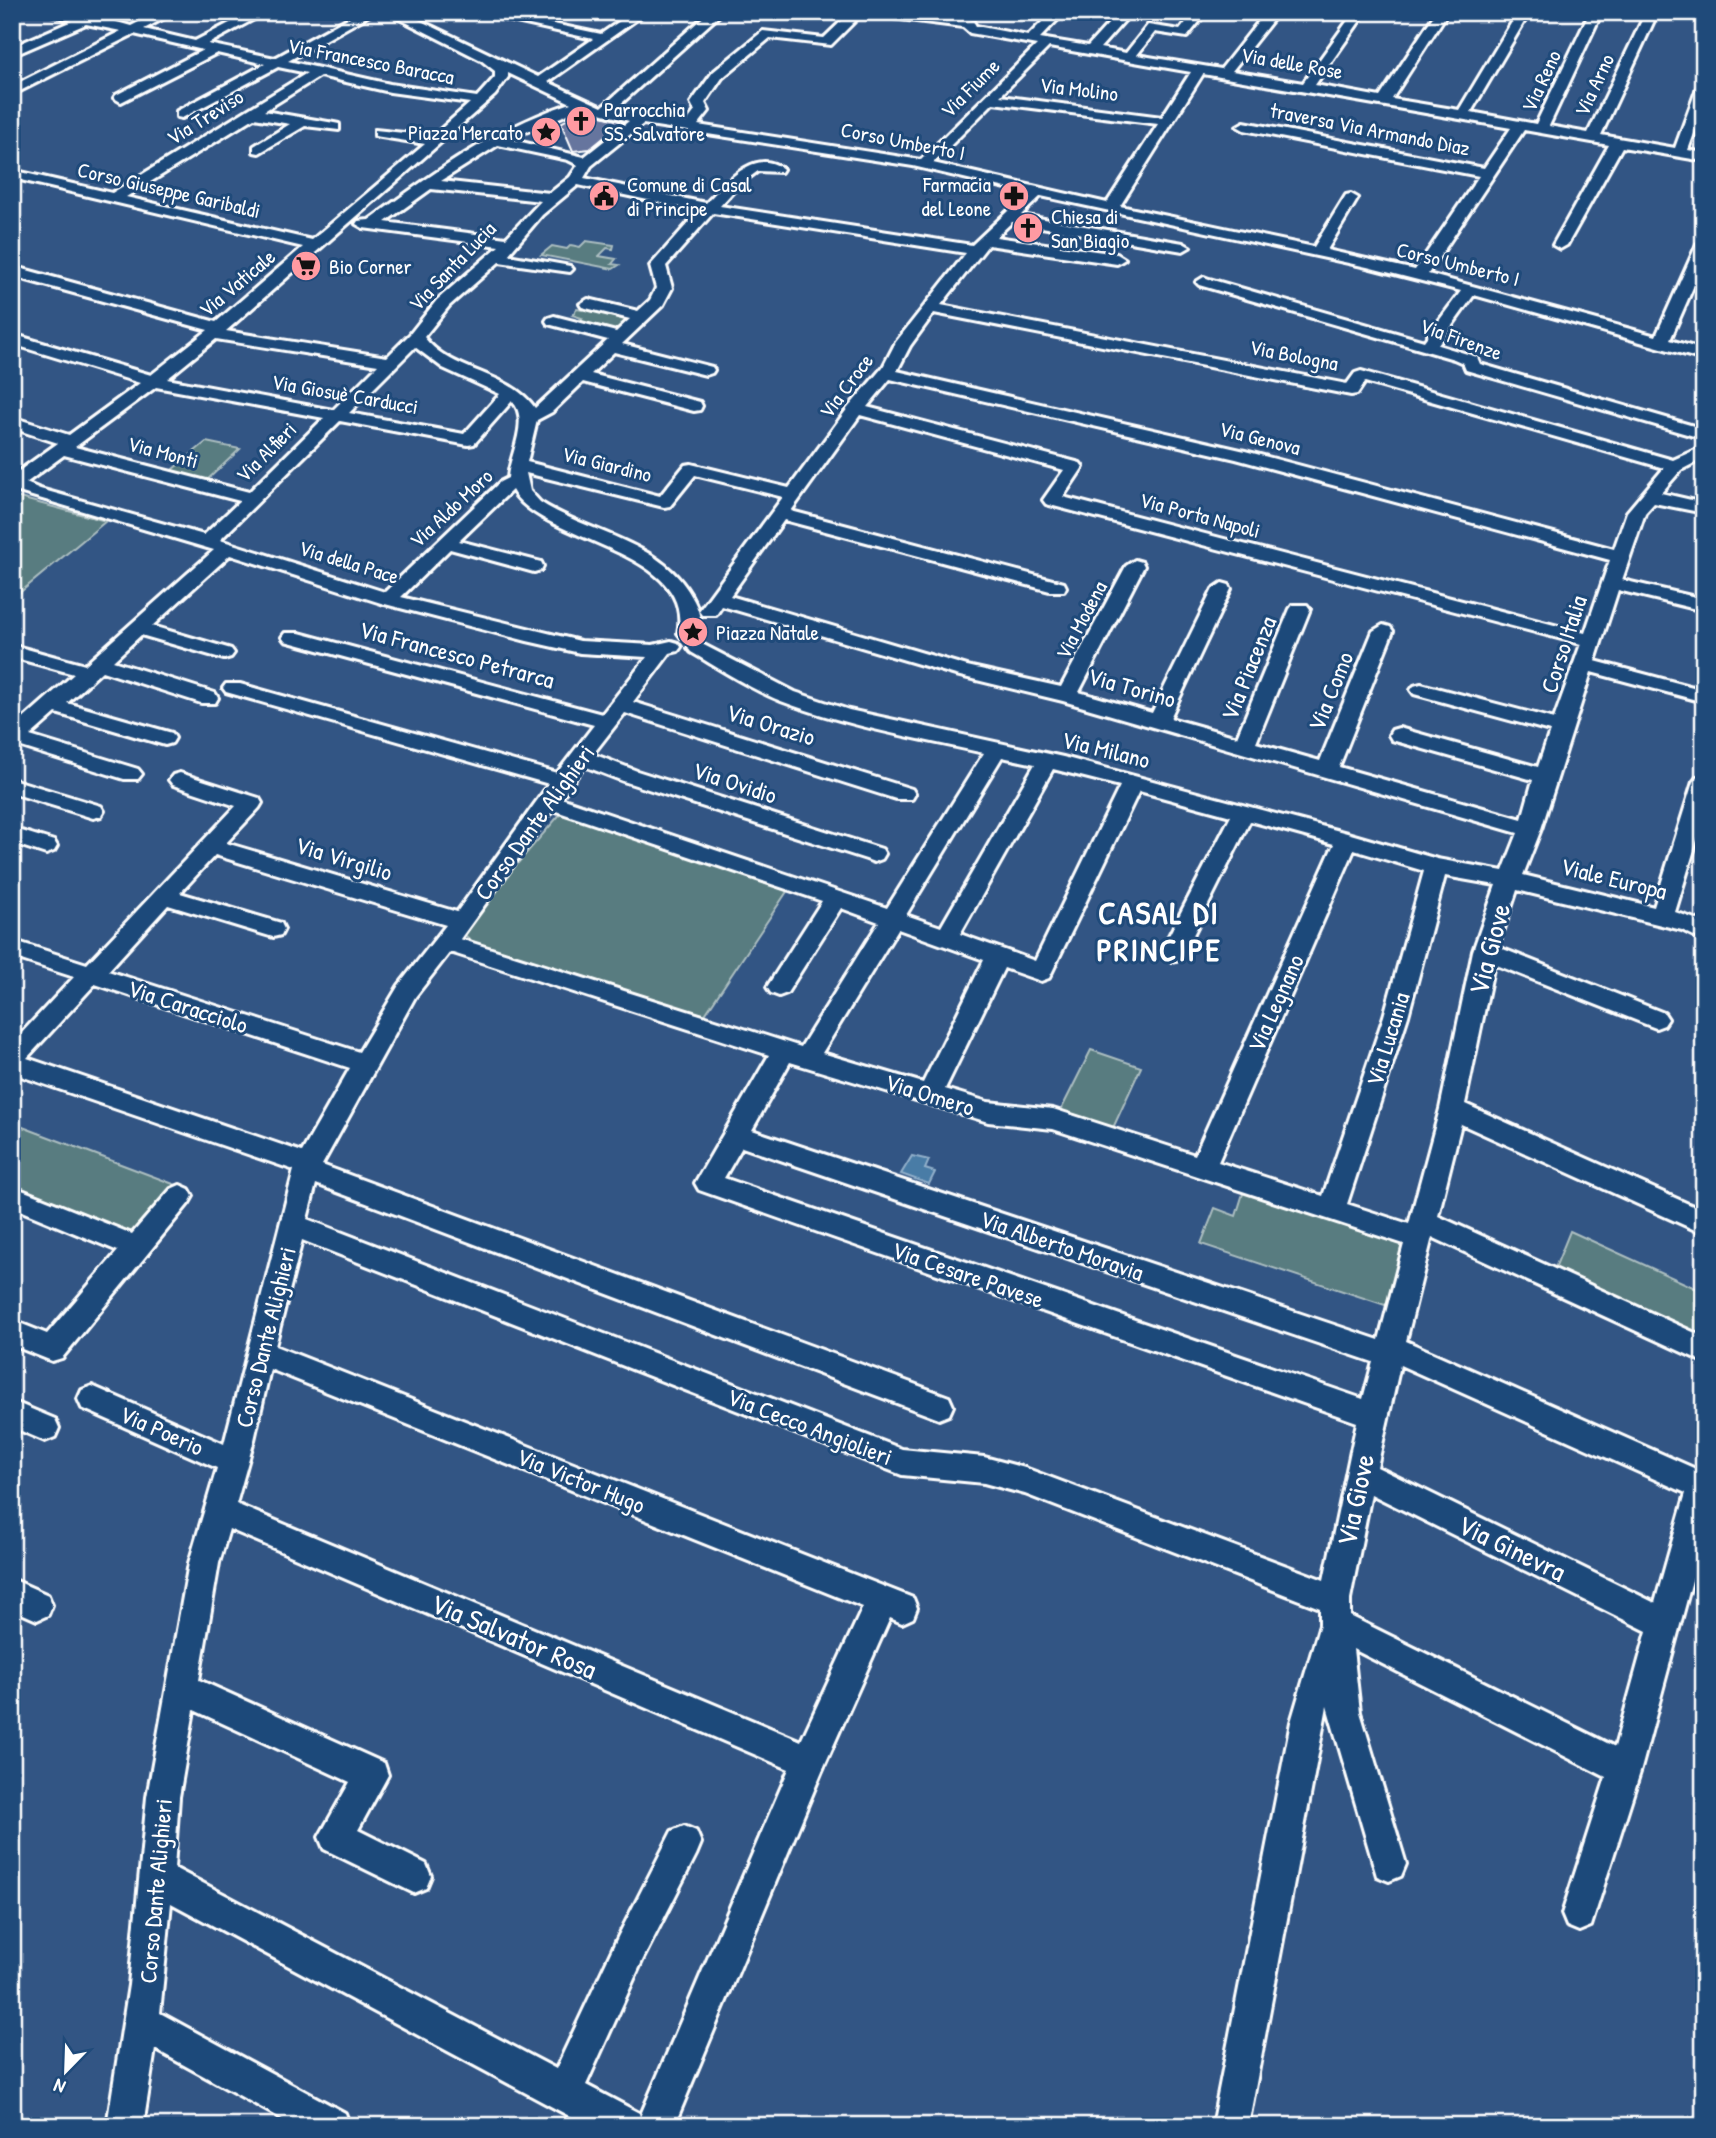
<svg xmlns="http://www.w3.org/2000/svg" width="1716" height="2138" font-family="'Patrick Hand',sans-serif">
	<rect width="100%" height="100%" fill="#325584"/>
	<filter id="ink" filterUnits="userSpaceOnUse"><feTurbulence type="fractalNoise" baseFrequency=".0143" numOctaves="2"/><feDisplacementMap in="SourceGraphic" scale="14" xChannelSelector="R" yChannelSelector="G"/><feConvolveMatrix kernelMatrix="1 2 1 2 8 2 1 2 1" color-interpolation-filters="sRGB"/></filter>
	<g filter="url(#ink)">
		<g fill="#597c80" stroke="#acbec0" stroke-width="2">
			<polygon points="586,241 614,245 613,249 607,248 599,256 616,259 612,264 619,265 613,269 541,255 552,246 567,249 571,245 580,247"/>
			<polygon points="587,307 633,318 617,334 575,323 582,318 572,315 577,309 582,310"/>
			<polygon points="206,442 240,449 204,483 168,473"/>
			<polygon points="16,497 106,521 12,599 12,500"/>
			<polygon points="562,812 790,887 704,1016 473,942 461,932 461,929"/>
			<polygon points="1091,1050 1141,1067 1113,1128 1061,1110"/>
			<polygon points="12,1123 176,1185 133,1235 12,1185"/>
			<polygon points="1245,1187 1404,1242 1388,1306 1201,1244 1215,1208 1236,1216"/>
			<polygon points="1570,1231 1704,1292 1704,1346 1553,1273"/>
		</g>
		<polygon fill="#497ba6" stroke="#92b0ca" stroke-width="2" points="912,1156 929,1160 925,1169 935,1172 929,1184 901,1174"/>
		<polygon fill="#66749e" stroke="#fff" stroke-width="2" points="582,111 584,111 623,122 590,149 573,151 561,123"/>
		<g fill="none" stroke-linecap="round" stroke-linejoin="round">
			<g stroke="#fff" stroke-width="6">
				<g id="minor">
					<path d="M44,12L88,14L131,26L159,12H175L144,29L195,41L251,12H267L208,44L275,58L359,12H375L288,61L390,84L477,97L495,77V71L481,60L386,12H402L538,77L593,39L471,12H496L601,34L633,12H647L548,82L602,107L709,12H723L614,110L686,123L695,111L691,103L713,72L763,31L824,38L851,12H864L831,45L770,38L722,78L705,103L709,111L698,125L921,160L1037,45L970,33L963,27L877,16L871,12H907L969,20L973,21L976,26L1028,36L1052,12H1065L1040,38L1088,46L1119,12H1132L1100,48L1126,53L1148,25L1180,30L1194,12H1207L1187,37L1155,32L1137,55L1221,69L1266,12H1279L1232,71L1303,83L1354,12H1366L1315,85L1380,97L1436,12H1448L1392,99L1459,110L1518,12H1530L1471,112L1536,124L1590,12H1602L1549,126L1588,133L1646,12H1658L1601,135L1675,148L1697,88L1704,84V106L1688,150L1704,153V161L1622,147L1567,245L1560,249L1553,245L1609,145L1524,130L1428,274L1656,336L1697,244L1704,240V262L1670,340L1704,350V360L1474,295L1438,345L1477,357L1480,364L1704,429V439L1466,370L1463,363L1454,359L1199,285L1196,282L1204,277L1209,279L1424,341L1461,291L1367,267L1041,196L1021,215L1183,243L1190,247L1183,251L1012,222L996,237L1117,254L1125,259L1117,264L988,245L941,305L1347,384L1355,373L1361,371L1673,460L1704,446V458L1681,470L1661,493L1704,503V513L1654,503L1645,513L1622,580L1704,599V611L1618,590L1595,661L1704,690V702L1591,672L1541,829L1523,875L1654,907L1693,782L1697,777L1704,775V817L1675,912L1704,922V941L1682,930L1517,890L1498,947L1664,1013L1668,1019L1664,1025L1656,1028L1648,1025L1494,964L1465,1104L1704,1211V1234L1461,1124L1438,1216L1704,1337V1362L1432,1237L1406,1341L1698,1470L1704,1468V1536L1641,1769L1591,1926L1579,1931L1567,1926L1562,1914L1606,1777L1353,1649L1360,1712L1406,1864L1401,1876L1389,1881L1377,1876L1327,1706L1248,2126H1212L1291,1722L1320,1624V1608L1025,1494L984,1483L902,1475L302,1240L275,1346L913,1598L917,1608L913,1618L902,1623L890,1618L821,1773L674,2126H588L171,1903L160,2013L345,2113L350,2126H295L155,2049L143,2126H107L129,1985L147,1797L189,1563L217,1468L82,1408L78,1399L82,1390L92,1386L224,1444L294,1170L12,1073V1034L19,1036L74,977L12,957V940L87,964L236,806L173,785L169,780L173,775L180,773L259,798L262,803L259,808L226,843L457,912L549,784L226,692L223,688L226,684H240L557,773L594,725L285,641L282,637L285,633H299L602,714L647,657L580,653L527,641L381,603L230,555L152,626L231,649L234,653L231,657L224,659L141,635L113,661L215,693L218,698L215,703H201L102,671L67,703L172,733L175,738L172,743L165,745L56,713L30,736L138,769L142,774L138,779H124L12,744V729L74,674L12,657V645L85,665L214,550L12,490V476L58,443L12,428V417L69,435L140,383L12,344V334L151,375L208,330L12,276V266L216,322L303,247L12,178V170L112,193L307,73L278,67L182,118L177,117V111L265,64L217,53L121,102L114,98L116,95L203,50L134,34L12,95V86L121,31L86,24L12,56V47L72,21ZM1049,47L1191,72L1162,117L1000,96ZM508,73L571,103C495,128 432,174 369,220L358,221L356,224L363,228L499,246L437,300L410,334L387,357L226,331L495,95L508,77ZM1203,74L1511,128L1484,168L1244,122L1237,126L1244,130L1479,176L1415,270L1327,250L1358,198L1351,194L1346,195L1314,247L1120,206ZM320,76L390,92L470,103L433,136L375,130V136L425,144L312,240L126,197L254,118L290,124L254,146V152L259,153L305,126L339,130V124L334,123L264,111ZM993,103L1158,124L1107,203L933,163ZM582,108L629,121L584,157L509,139ZM643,124L913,166L1027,193L972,245L720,206L739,185L758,171L781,172L783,169C755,146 724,185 706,203L584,178L591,166ZM498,145L568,160L578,165L570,177L550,193L441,181ZM578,185L699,211L650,266L656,288L650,300L638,311L588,299L580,304L582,307L630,319L616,332L554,316L548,318L546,321L548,324L608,340L535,408C508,370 452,374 424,337L449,306L499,262L570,272L573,269L570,266L508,255L542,215ZM431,189L541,201L506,238L385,222ZM713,213L966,253L896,342L883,367L848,408L789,488L691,464L685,465L660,496L527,462L537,420L552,412L583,382L694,411L700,410L702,406L700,402L591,374L614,352L706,375L712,373L714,370L712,367L622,344L663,305L672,288L666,266ZM934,313L1351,395L1357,394L1365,382L1664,468L1627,512L1614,549L1245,451L897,371L910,346ZM216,339L378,365L333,410L167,379ZM415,347L443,368L500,394L464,434L349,413ZM890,379L1236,459L1610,560L1585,633L1063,497L1083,467L1080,463L867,407ZM156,387L324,418L249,492L75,447ZM512,401C531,420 509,456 508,478L500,482L385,592L220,540L340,421L468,445L474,444ZM860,415L1064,470L1043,500L1046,504L1581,644L1554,719L1421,684L1414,686L1411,690L1414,694L1550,731L1538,767L1399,728L1392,730L1389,735L1392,740L1533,780L1522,819L1339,767L1393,631L1390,627L1383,625L1373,631L1320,761L1256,743L1310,609L1307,605H1293L1290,609L1237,737L1170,718L1231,589L1229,585L1222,583L1213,589L1152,713L1079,692L1144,566L1142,562L1135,560L1126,566L1061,687L967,666L730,596L784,520L1050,591H1064L1066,587L1064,583L791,511ZM64,455L240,501L204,535L40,489L26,483ZM526,473L664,507L670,506L695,475L783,497L699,611L702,615H716L722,606L956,675L1063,701L1518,833L1503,871L1437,859L1347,833L1063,757L849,710L795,692L698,642L691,644L688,648L691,652C720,669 749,688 781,701C846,726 916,738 984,753L887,908L561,798L584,766L623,781L866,859L874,862L882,859L885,854L882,849L637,771L593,754L625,713L896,799H912L915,794L912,789L633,702L670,653L678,651L681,647L678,643L671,641L653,645L580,641L401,597L450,549L534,572L541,570L543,566L541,562L459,541L512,490C540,543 696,548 678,633L681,637H695C703,625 700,613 694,601C665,541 591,535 540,502L530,491ZM1002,757L1035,764L941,927L906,915ZM1053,769L1120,786L1035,961L960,934ZM1139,791L1231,816L1160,953L1164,959L1172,961L1180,959L1184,953L1250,821L1334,844L1195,1155L1053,1109L988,1102L945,1089L1004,968L1041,981L1049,978ZM553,810L822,901L767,987L771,993L779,996L787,993L841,908L879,922L801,1047L460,939ZM1354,850L1424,871L1384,1016L1323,1196L1218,1162ZM215,855L446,925L399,985L359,1052L108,971L168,905L273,937L281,935L284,929L281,923L180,893ZM1445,876L1496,885L1473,951L1440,1109L1409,1224L1347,1204L1408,1016ZM898,929L984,960L923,1083L822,1053ZM450,952L769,1055L699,1176L695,1183L699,1190L1357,1422L1324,1580L1025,1468L984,1457L902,1449L307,1219L316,1184L939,1419L949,1415L953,1406L949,1397L322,1165L415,997ZM95,984L350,1068L302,1152L27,1058ZM790,1062L988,1122L1053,1129L1404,1244L1379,1340L752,1130ZM742,1147L1373,1362L1363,1399L724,1178ZM1400,1365L1686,1493L1655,1603L1377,1467ZM270,1369L863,1607L801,1741L236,1504L254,1440ZM1371,1494L1647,1631L1615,1747L1350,1616V1599ZM229,1529L789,1769L640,2117L639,2113L586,2085L643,1959L696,1855L701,1843L696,1831L684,1826L672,1831L619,1935L556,2069L174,1868L179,1797L194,1710L350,1782L319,1837L324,1849L414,1893L426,1888L431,1876L426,1864L358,1830L388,1775L384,1763L199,1680L219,1563Z"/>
					<polygon points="1665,12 1704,13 1704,21"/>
					<polygon points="12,779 101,806 104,811 101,816 93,818 12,793"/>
					<polygon points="12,828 54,841 57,846 54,851 46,854 12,843"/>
					<polygon points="180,1185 189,1189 193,1196 189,1203 62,1358 52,1361 12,1345 12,1320 47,1334 118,1251 12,1207 12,1186 132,1234 171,1189"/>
					<polygon points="12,1401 55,1419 59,1428 55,1437 45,1441 12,1427"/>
					<polygon points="12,1579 48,1595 52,1605 48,1615 37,1620 12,1609"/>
				</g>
			</g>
			<use href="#minor" fill="#1f4a7a" fill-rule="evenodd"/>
		</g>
	</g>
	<defs>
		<g id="church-disc" transform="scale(1.575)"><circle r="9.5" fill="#ff9aa2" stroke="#1f4a7a"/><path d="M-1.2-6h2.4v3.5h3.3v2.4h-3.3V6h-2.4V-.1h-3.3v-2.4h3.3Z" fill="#111"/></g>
		<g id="sight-disc" transform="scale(1.575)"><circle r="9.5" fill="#ff9aa2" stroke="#1f4a7a"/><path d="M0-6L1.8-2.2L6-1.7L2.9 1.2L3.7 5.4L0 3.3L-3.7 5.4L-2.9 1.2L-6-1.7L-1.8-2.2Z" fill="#111"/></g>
		<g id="civic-disc" transform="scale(1.575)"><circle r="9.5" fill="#ff9aa2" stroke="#1f4a7a"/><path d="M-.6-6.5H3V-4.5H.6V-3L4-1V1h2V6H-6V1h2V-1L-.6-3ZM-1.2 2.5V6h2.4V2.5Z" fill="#111"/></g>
		<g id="pharmacy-disc" transform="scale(1.575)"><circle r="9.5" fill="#ff9aa2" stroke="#1f4a7a"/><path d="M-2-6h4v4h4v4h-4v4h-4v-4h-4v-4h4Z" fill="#111"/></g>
		<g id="supermarket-disc" transform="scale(1.575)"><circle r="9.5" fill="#ff9aa2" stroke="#1f4a7a"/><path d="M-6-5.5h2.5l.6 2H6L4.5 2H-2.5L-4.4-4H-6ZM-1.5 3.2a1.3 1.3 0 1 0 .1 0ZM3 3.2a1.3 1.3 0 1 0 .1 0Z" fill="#111"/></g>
	</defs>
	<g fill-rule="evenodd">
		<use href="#church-disc" x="581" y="121"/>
		<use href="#sight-disc" x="546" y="132"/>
		<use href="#civic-disc" x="604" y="196"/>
		<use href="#pharmacy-disc" x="1014" y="196"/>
		<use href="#church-disc" x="1028" y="228"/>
		<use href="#supermarket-disc" x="306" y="266"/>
		<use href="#sight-disc" x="693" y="632"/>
	</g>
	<g text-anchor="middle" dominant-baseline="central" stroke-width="6" stroke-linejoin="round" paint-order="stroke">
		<g font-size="21" fill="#fff" stroke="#1f4a7a">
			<text transform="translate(371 61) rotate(11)">Via Francesco Baracca</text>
			<text transform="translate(1292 63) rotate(10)">Via delle Rose</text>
			<text transform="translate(1541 81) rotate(-65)">Via Reno</text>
			<text transform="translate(1594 85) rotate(-65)">Via Arno</text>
			<text transform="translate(970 88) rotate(-45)">Via Fiume</text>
			<text transform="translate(1079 89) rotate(7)">Via Molino</text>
			<text transform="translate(205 117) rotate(-32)">Via Treviso</text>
			<text transform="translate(1370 129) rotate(11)">traversa Via Armando Diaz</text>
			<text transform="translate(903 141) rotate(11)">Corso Umberto I</text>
			<text transform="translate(169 190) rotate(13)">Corso Giuseppe Garibaldi</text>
			<text transform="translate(1458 264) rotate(14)">Corso Umberto I</text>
			<text transform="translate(452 266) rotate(-46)">Via Santa Lucia</text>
			<text transform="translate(237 283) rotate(-40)">Via Vaticale</text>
			<text transform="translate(1461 339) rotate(20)">Via Firenze</text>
			<text transform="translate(1294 355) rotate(11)">Via Bologna</text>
			<text transform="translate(846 386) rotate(-53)">Via Croce</text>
			<text transform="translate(345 394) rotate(10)">Via Giosuè Carducci</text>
			<text transform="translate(1260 438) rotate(14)">Via Genova</text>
			<text transform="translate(163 452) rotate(15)">Via Monti</text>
			<text transform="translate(266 452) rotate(-45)">Via Alfieri</text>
			<text transform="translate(607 464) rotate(14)">Via Giardino</text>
			<text transform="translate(451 508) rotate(-43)">Via Aldo Moro</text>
			<text transform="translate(1200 515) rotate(15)">Via Porta Napoli</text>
			<text transform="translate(349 562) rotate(17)">Via della Pace</text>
			<text transform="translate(1081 620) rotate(-62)">Via Modena</text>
		</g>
		<g font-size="21" fill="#fff" stroke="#1f4a7a" text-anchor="start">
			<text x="604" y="109">Parrocchia<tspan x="604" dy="24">SS. Salvatore</tspan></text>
			<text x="523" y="132" text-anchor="end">Piazza Mercato</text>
			<text x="627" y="184">Comune di Casal<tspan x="627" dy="24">di Principe</tspan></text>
			<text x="991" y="184" text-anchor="end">Farmacia<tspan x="991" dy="24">del Leone</tspan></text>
			<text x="1051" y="216">Chiesa di<tspan x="1051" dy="24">San Biagio</tspan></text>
			<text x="329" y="266">Bio Corner</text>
			<text x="716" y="632">Piazza Natale</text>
		</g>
		<g font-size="24" fill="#fff" stroke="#1f4a7a">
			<text transform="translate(1563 644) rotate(-72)">Corso Italia</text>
			<text transform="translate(457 654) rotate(15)">Via Francesco Petrarca</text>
			<text transform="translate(1248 668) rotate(-68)">Via Piacenza</text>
			<text transform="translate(1132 687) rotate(16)">Via Torino</text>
			<text transform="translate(1330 691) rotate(-68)">Via Como</text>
			<text transform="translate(771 724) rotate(17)">Via Orazio</text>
			<text transform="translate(1106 749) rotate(14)">Via Milano</text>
			<text transform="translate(735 782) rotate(18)">Via Ovidio</text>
			<text transform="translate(534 822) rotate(-54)">Corso Dante Alighieri</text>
			<text transform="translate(344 858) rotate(17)">Via Virgilio</text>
			<text transform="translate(1614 878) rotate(14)">Viale Europa</text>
			<text transform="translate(1275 1003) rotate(-66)">Via Legnano</text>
			<text transform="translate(188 1006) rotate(18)">Via Caracciolo</text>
			<text transform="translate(1387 1039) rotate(-73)">Via Lucania</text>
			<text transform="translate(930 1094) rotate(17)">Via Omero</text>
			<text transform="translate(1062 1245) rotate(19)">Via Alberto Moravia</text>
			<text transform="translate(968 1274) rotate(19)">Via Cesare Pavese</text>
			<text transform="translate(265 1337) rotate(-76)">Corso Dante Alighieri</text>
			<text transform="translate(810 1426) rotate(21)">Via Cecco Angiolieri</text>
			<text transform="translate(162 1430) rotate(24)">Via Poerio</text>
			<text transform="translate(581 1480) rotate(22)">Via Victor Hugo</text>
			<text transform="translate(155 1891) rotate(-85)">Corso Dante Alighieri</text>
		</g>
		<g font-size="28" fill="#fff" stroke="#1f4a7a">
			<text transform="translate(1489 949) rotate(-75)">Via Giove</text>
			<text transform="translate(1355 1500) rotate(-78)">Via Giove</text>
			<text transform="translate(1512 1548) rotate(26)">Via Ginevra</text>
			<text transform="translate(514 1636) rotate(23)">Via Salvator Rosa</text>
		</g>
		<g font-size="32" font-weight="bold" letter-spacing="2" fill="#fff" stroke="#1f4a7a">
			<text x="1159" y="912">CASAL DI<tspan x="1159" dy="37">PRINCIPE</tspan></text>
		</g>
	</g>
	<rect width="1716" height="2138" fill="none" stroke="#1f4a7a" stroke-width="42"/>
	<rect x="21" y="21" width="1674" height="2096" fill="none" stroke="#fff" stroke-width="2.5" filter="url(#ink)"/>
	<g transform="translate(66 2071) rotate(203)" stroke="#1f4a7a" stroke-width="5" paint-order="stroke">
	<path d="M0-5L12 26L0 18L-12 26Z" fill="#ffffff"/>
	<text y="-10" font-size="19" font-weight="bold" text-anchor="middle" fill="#ffffff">N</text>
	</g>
</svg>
